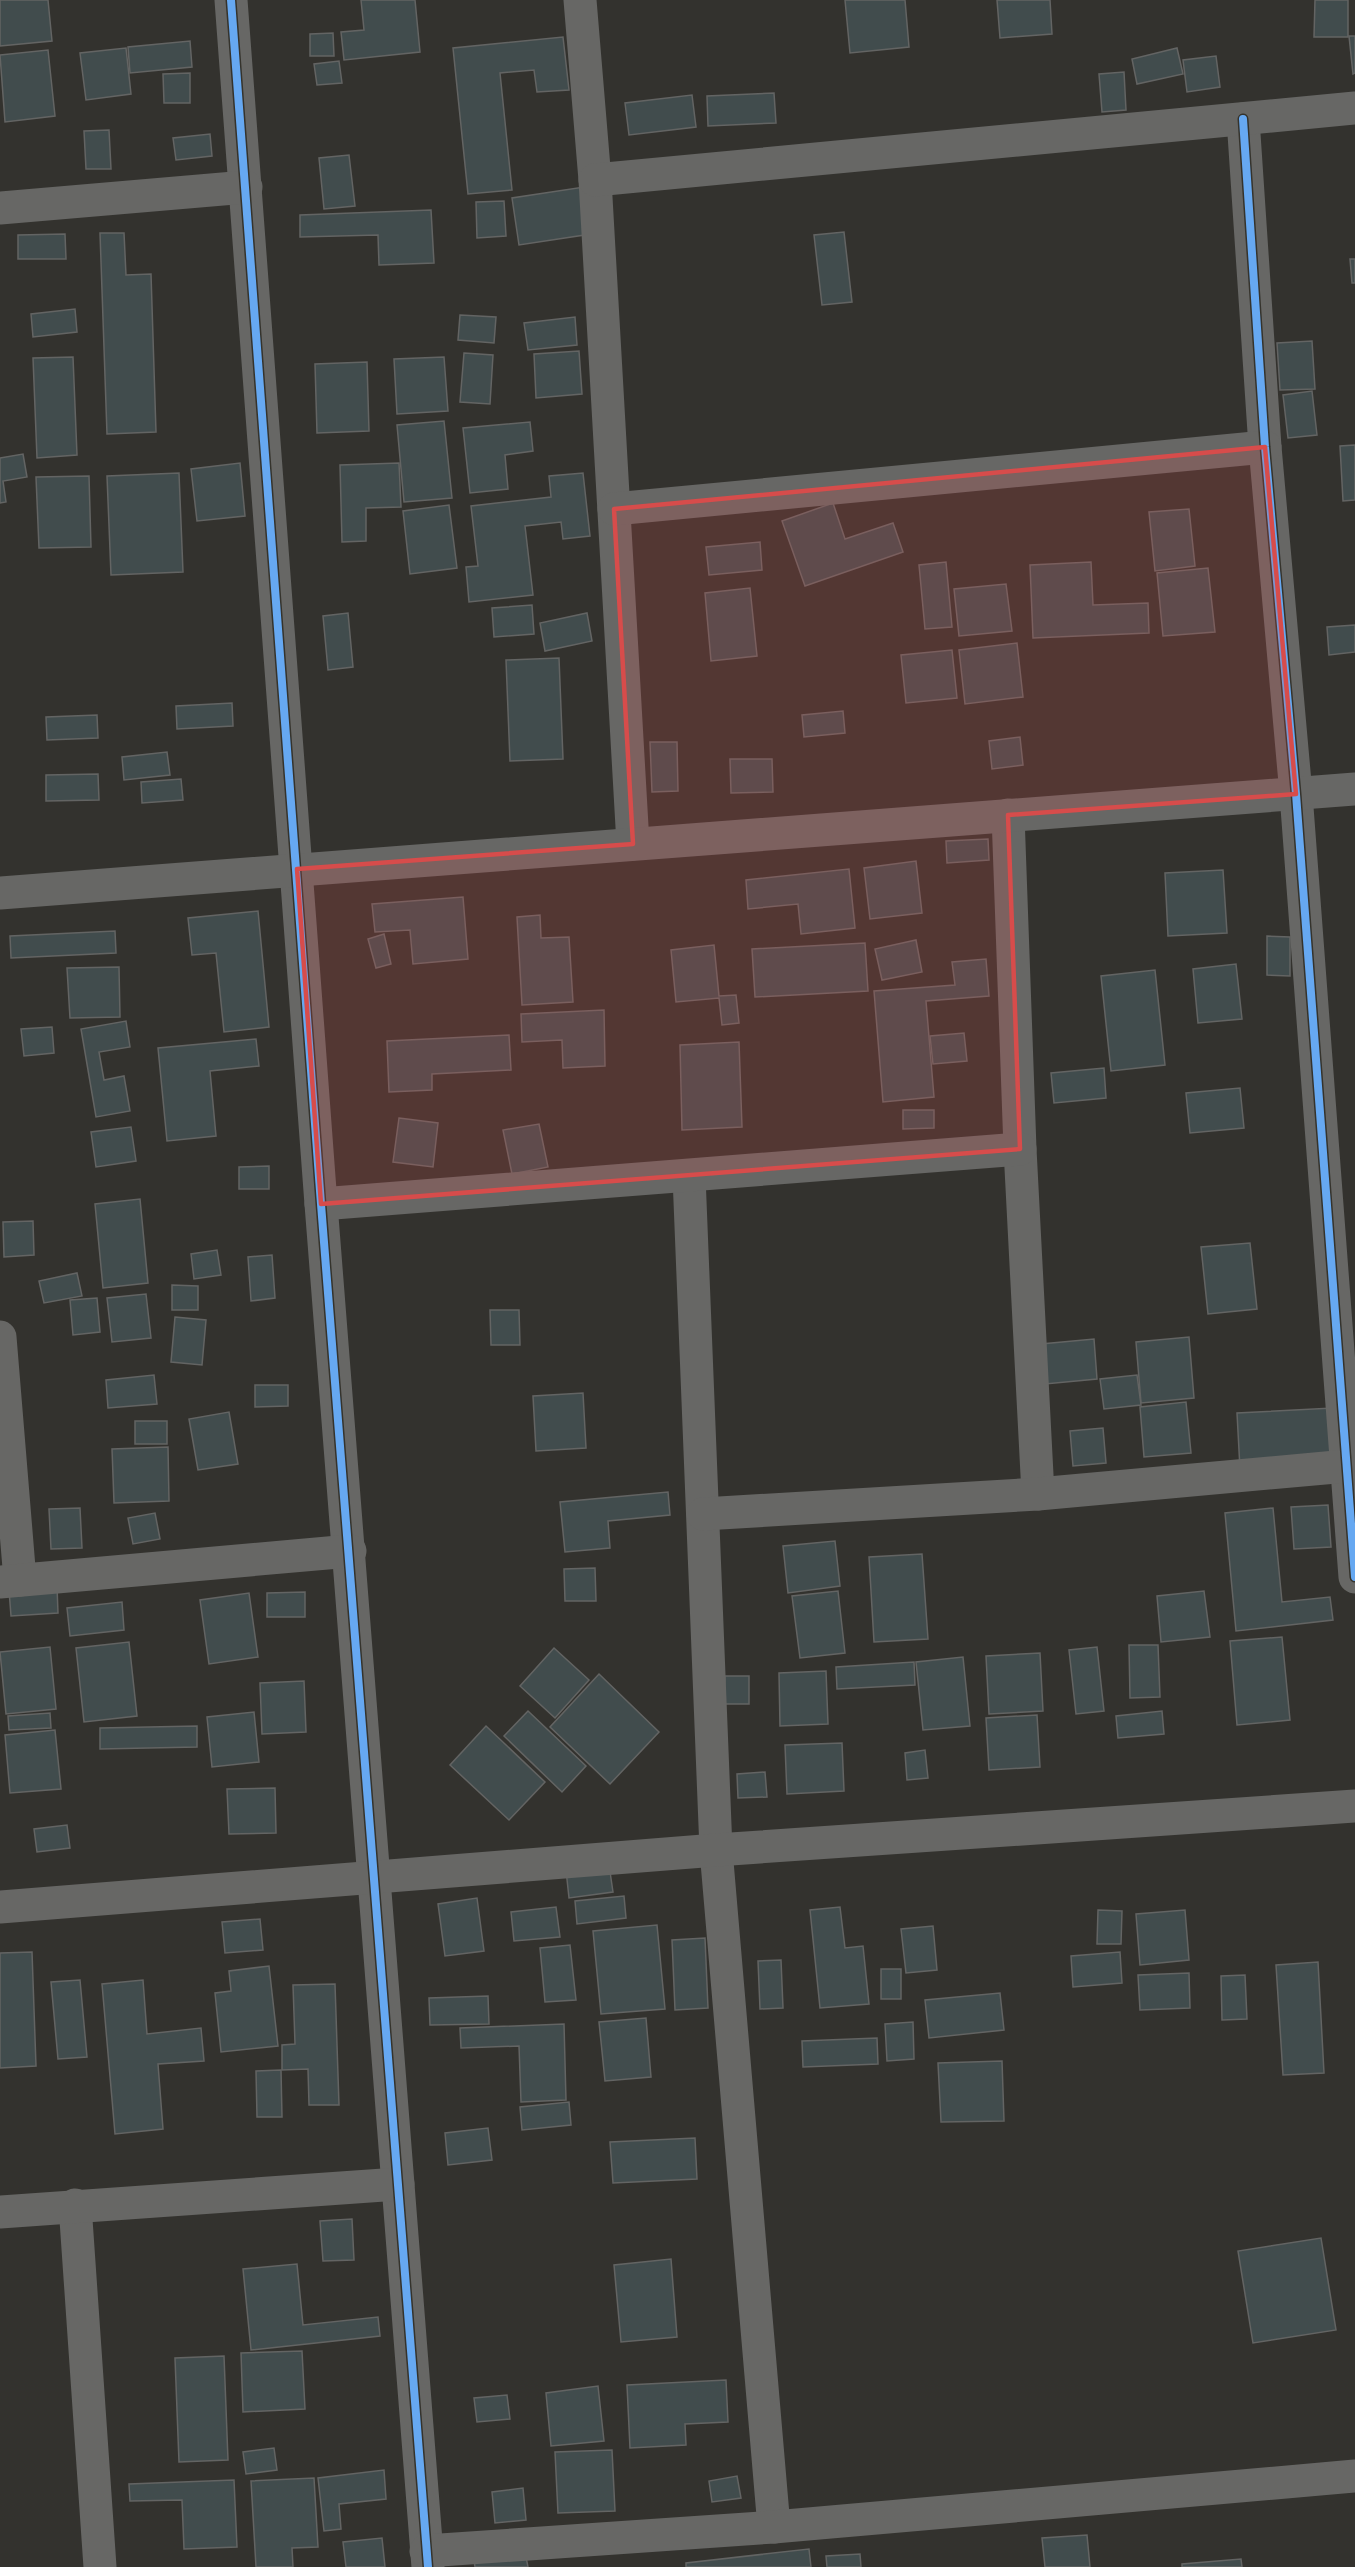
<svg xmlns="http://www.w3.org/2000/svg" width="1355" height="2567" font-family="Georgia,serif">
	<rect width="100%" height="100%" fill="#33322e"/>
	<g fill="#414c4d" stroke="#636463" stroke-width="1.5">
		<polygon points="0,0 48,0 52,41 0,46"/>
		<polygon points="361,0 415,0 420,52 344,60 341,32 364,30"/>
		<polygon points="845,0 905,0 909,47 850,53"/>
		<polygon points="997,0 1050,0 1052,34 1000,38"/>
		<polygon points="1315,0 1348,0 1348,37 1314,37"/>
		<polygon points="333,33 334,56 310,56 310,34"/>
		<polygon points="1349,36 1355,36 1355,73 1353,74"/>
		<polygon points="563,37 569,90 537,92 534,70 500,73 512,190 468,194 453,48"/>
		<polygon points="190,41 192,67 130,73 128,47"/>
		<polygon points="126,48 131,94 86,100 80,53"/>
		<polygon points="1177,48 1183,74 1137,84 1132,59"/>
		<polygon points="48,50 55,116 5,122 0,55"/>
		<polygon points="1216,56 1220,87 1187,92 1183,60"/>
		<polygon points="339,61 342,83 317,85 314,64"/>
		<polygon points="1124,72 1126,110 1102,112 1099,74"/>
		<polygon points="190,73 190,103 164,103 163,74"/>
		<polygon points="774,93 776,123 708,126 707,96"/>
		<polygon points="692,95 696,127 629,135 625,103"/>
		<polygon points="109,130 111,169 86,169 84,131"/>
		<polygon points="210,134 212,156 176,160 173,138"/>
		<polygon points="349,155 355,206 324,209 319,158"/>
		<polygon points="584,187 591,234 519,245 512,198"/>
		<polygon points="504,201 506,236 477,238 476,202"/>
		<polygon points="431,210 434,263 379,265 378,235 300,237 300,215"/>
		<polygon points="844,232 852,302 822,305 814,235"/>
		<polygon points="100,233 124,233 126,275 151,274 156,432 107,434"/>
		<polygon points="65,234 66,259 18,259 18,235"/>
		<polygon points="1350,259 1355,259 1355,283 1352,283"/>
		<polygon points="75,309 77,332 33,337 31,314"/>
		<polygon points="460,315 496,317 494,343 458,340"/>
		<polygon points="575,317 577,345 528,350 524,323"/>
		<polygon points="1312,341 1315,389 1280,390 1277,343"/>
		<polygon points="579,351 582,394 536,398 534,354"/>
		<polygon points="464,353 493,355 490,404 460,402"/>
		<polygon points="73,357 77,455 37,458 33,358"/>
		<polygon points="444,357 448,411 397,414 394,359"/>
		<polygon points="367,362 369,431 317,433 315,364"/>
		<polygon points="1312,391 1317,435 1288,438 1283,395"/>
		<polygon points="444,421 452,498 404,502 397,425"/>
		<polygon points="530,422 533,451 505,455 508,489 470,493 463,428"/>
		<polygon points="1355,445 1355,500 1343,501 1340,446"/>
		<polygon points="23,454 27,477 3,481 6,502 0,503 0,458"/>
		<polygon points="240,463 245,516 197,521 191,469"/>
		<polygon points="399,463 401,507 366,508 366,541 342,542 340,465"/>
		<polygon points="179,473 183,572 111,575 107,476"/>
		<polygon points="583,473 590,536 563,539 561,522 525,526 533,595 469,602 466,567 478,566 471,506 551,497 549,476"/>
		<polygon points="89,476 91,547 39,548 36,477"/>
		<polygon points="833,503 845,539 893,523 903,552 805,586 782,521"/>
		<polygon points="449,505 457,568 410,574 403,511"/>
		<polygon points="1189,509 1195,566 1155,571 1149,512"/>
		<polygon points="760,542 762,570 709,575 706,547"/>
		<polygon points="946,562 952,627 925,629 919,565"/>
		<polygon points="1091,562 1093,605 1148,603 1149,633 1033,638 1030,565"/>
		<polygon points="1208,568 1215,632 1163,636 1157,573"/>
		<polygon points="1006,584 1012,631 959,636 954,589"/>
		<polygon points="750,588 757,656 711,661 705,593"/>
		<polygon points="532,605 534,634 494,637 492,608"/>
		<polygon points="348,613 353,667 328,670 323,616"/>
		<polygon points="587,613 592,641 545,651 540,623"/>
		<polygon points="1355,625 1355,652 1329,655 1327,627"/>
		<polygon points="1017,643 1023,697 965,704 959,650"/>
		<polygon points="952,650 957,698 906,703 901,655"/>
		<polygon points="559,658 563,759 510,761 506,660"/>
		<polygon points="232,703 233,726 177,729 176,706"/>
		<polygon points="843,711 845,733 804,737 802,715"/>
		<polygon points="97,715 98,738 47,740 46,717"/>
		<polygon points="1020,737 1023,765 992,769 989,741"/>
		<polygon points="650,742 677,742 678,791 652,792"/>
		<polygon points="167,752 170,775 124,780 122,757"/>
		<polygon points="730,759 772,759 773,792 731,793"/>
		<polygon points="98,774 99,800 46,801 46,775"/>
		<polygon points="181,779 183,800 142,803 141,782"/>
		<polygon points="988,839 989,860 947,863 946,841"/>
		<polygon points="916,861 922,913 870,919 864,868"/>
		<polygon points="849,869 855,928 801,934 798,904 748,909 746,880"/>
		<polygon points="1223,870 1227,933 1168,936 1165,873"/>
		<polygon points="463,897 468,959 413,964 410,930 375,932 372,904"/>
		<polygon points="258,911 269,1027 224,1032 216,953 192,955 188,918"/>
		<polygon points="540,915 541,938 569,937 573,1002 522,1005 517,917"/>
		<polygon points="115,931 116,953 11,958 10,936"/>
		<polygon points="384,934 391,964 376,968 368,939"/>
		<polygon points="1267,936 1290,937 1290,976 1267,975"/>
		<polygon points="916,940 922,972 882,980 875,949"/>
		<polygon points="865,943 868,991 755,997 752,949"/>
		<polygon points="714,945 719,996 736,995 739,1023 722,1025 719,998 676,1002 671,950"/>
		<polygon points="986,959 989,996 926,1001 934,1097 883,1102 874,991 955,985 952,962"/>
		<polygon points="1236,964 1242,1019 1198,1023 1193,969"/>
		<polygon points="119,967 120,1017 70,1018 67,968"/>
		<polygon points="1155,970 1165,1065 1111,1071 1101,976"/>
		<polygon points="604,1010 605,1066 563,1068 562,1040 522,1042 521,1014"/>
		<polygon points="126,1021 130,1047 99,1052 104,1080 124,1076 130,1111 96,1117 81,1029"/>
		<polygon points="52,1027 54,1053 24,1056 21,1029"/>
		<polygon points="964,1033 967,1061 933,1064 930,1036"/>
		<polygon points="509,1035 511,1070 432,1074 432,1090 389,1092 387,1041"/>
		<polygon points="256,1039 259,1066 210,1071 216,1136 167,1141 158,1048"/>
		<polygon points="739,1042 742,1127 682,1130 680,1045"/>
		<polygon points="1104,1068 1106,1098 1054,1103 1051,1073"/>
		<polygon points="1240,1088 1244,1128 1190,1133 1186,1093"/>
		<polygon points="903,1110 934,1110 934,1128 903,1129"/>
		<polygon points="399,1118 438,1123 433,1167 393,1162"/>
		<polygon points="539,1124 548,1167 512,1174 503,1130"/>
		<polygon points="131,1127 136,1161 96,1167 91,1132"/>
		<polygon points="269,1166 269,1189 239,1189 239,1167"/>
		<polygon points="140,1199 148,1283 103,1288 95,1204"/>
		<polygon points="33,1221 34,1255 4,1257 3,1222"/>
		<polygon points="1250,1243 1257,1309 1208,1314 1201,1247"/>
		<polygon points="217,1250 221,1275 194,1279 191,1254"/>
		<polygon points="272,1255 275,1298 251,1301 248,1257"/>
		<polygon points="77,1273 82,1296 44,1303 39,1281"/>
		<polygon points="172,1285 198,1286 198,1310 172,1310"/>
		<polygon points="146,1294 151,1338 112,1342 107,1298"/>
		<polygon points="97,1298 100,1332 73,1335 70,1300"/>
		<polygon points="490,1310 519,1310 520,1345 491,1345"/>
		<polygon points="175,1317 206,1320 202,1365 171,1362"/>
		<polygon points="1189,1337 1194,1398 1141,1403 1136,1342"/>
		<polygon points="1094,1339 1097,1379 1045,1384 1041,1344"/>
		<polygon points="154,1375 157,1404 108,1408 106,1380"/>
		<polygon points="1137,1375 1141,1405 1104,1409 1100,1379"/>
		<polygon points="255,1385 288,1385 288,1406 255,1407"/>
		<polygon points="583,1393 586,1448 536,1451 533,1396"/>
		<polygon points="1186,1402 1191,1453 1144,1457 1140,1407"/>
		<polygon points="1333,1408 1337,1464 1240,1469 1237,1413"/>
		<polygon points="229,1412 238,1464 198,1470 189,1419"/>
		<rect x="135" y="1421" width="32" height="23"/>
		<polygon points="1103,1428 1106,1463 1073,1466 1070,1431"/>
		<polygon points="168,1447 169,1501 114,1503 112,1449"/>
		<polygon points="668,1492 670,1515 608,1521 610,1548 565,1552 560,1502"/>
		<polygon points="1328,1505 1331,1547 1294,1549 1291,1507"/>
		<polygon points="80,1508 82,1548 51,1549 49,1509"/>
		<polygon points="1273,1508 1282,1602 1330,1597 1333,1620 1236,1631 1225,1513"/>
		<polygon points="155,1513 160,1539 133,1544 128,1518"/>
		<polygon points="835,1541 840,1586 788,1593 783,1546"/>
		<polygon points="922,1554 928,1639 874,1642 869,1557"/>
		<polygon points="595,1568 596,1601 565,1601 564,1569"/>
		<polygon points="57,1586 58,1613 11,1616 9,1590"/>
		<polygon points="838,1591 845,1653 800,1658 792,1596"/>
		<polygon points="1204,1591 1210,1637 1161,1642 1157,1596"/>
		<polygon points="305,1592 305,1617 267,1617 267,1593"/>
		<polygon points="249,1593 258,1657 209,1664 200,1600"/>
		<polygon points="122,1602 124,1630 70,1636 67,1608"/>
		<polygon points="1282,1637 1290,1720 1237,1725 1230,1641"/>
		<polygon points="129,1642 137,1716 84,1722 76,1648"/>
		<polygon points="1129,1645 1158,1645 1160,1697 1130,1698"/>
		<polygon points="50,1647 56,1709 6,1714 0,1652"/>
		<polygon points="1097,1647 1104,1711 1076,1714 1069,1650"/>
		<polygon points="554,1648 589,1680 555,1718 520,1686"/>
		<polygon points="1040,1653 1043,1711 989,1714 986,1656"/>
		<polygon points="963,1657 970,1726 923,1730 916,1662"/>
		<polygon points="914,1662 915,1685 837,1689 836,1667"/>
		<polygon points="826,1671 828,1724 780,1726 779,1673"/>
		<polygon points="599,1674 659,1732 610,1784 550,1727"/>
		<polygon points="725,1676 749,1676 749,1704 724,1704"/>
		<polygon points="304,1681 306,1732 262,1734 260,1683"/>
		<polygon points="528,1711 586,1766 562,1792 504,1736"/>
		<polygon points="1162,1711 1164,1734 1118,1738 1116,1716"/>
		<polygon points="254,1712 259,1762 212,1767 207,1717"/>
		<polygon points="50,1713 51,1728 9,1730 8,1716"/>
		<polygon points="1037,1715 1040,1767 989,1770 986,1718"/>
		<polygon points="197,1726 197,1747 100,1749 100,1728"/>
		<polygon points="486,1726 545,1782 509,1820 450,1765"/>
		<polygon points="55,1730 61,1789 10,1793 5,1735"/>
		<polygon points="842,1743 844,1791 787,1794 785,1745"/>
		<polygon points="925,1750 928,1778 907,1780 905,1753"/>
		<polygon points="765,1772 767,1797 738,1798 737,1774"/>
		<polygon points="275,1788 276,1833 229,1834 227,1789"/>
		<polygon points="67,1825 70,1848 37,1852 34,1829"/>
		<polygon points="609,1865 613,1892 569,1898 566,1870"/>
		<polygon points="624,1896 626,1918 577,1924 575,1901"/>
		<polygon points="477,1898 484,1951 445,1956 438,1904"/>
		<polygon points="556,1907 560,1937 514,1941 511,1912"/>
		<polygon points="840,1907 845,1948 863,1946 869,2004 820,2008 810,1910"/>
		<polygon points="1098,1910 1122,1911 1121,1944 1097,1944"/>
		<polygon points="1185,1910 1189,1960 1140,1965 1136,1914"/>
		<polygon points="260,1919 263,1950 225,1953 222,1922"/>
		<polygon points="657,1925 665,2009 601,2014 593,1931"/>
		<polygon points="933,1926 937,1970 906,1973 901,1929"/>
		<polygon points="705,1938 708,2008 675,2010 672,1940"/>
		<polygon points="570,1945 576,2000 545,2002 540,1948"/>
		<polygon points="32,1952 36,2066 0,2068 0,1953"/>
		<polygon points="1120,1952 1122,1983 1073,1987 1071,1956"/>
		<polygon points="781,1960 783,2008 760,2009 758,1961"/>
		<polygon points="1318,1962 1324,2073 1283,2075 1276,1965"/>
		<polygon points="269,1966 278,2046 221,2052 215,1993 231,1991 229,1971"/>
		<rect x="881" y="1969" width="20" height="30"/>
		<polygon points="1189,1973 1190,2008 1140,2010 1138,1975"/>
		<polygon points="1245,1975 1247,2019 1222,2020 1221,1976"/>
		<polygon points="80,1980 87,2057 58,2059 51,1982"/>
		<polygon points="143,1980 147,2034 201,2028 204,2061 158,2064 163,2129 115,2134 102,1984"/>
		<polygon points="335,1984 339,2105 309,2105 308,2069 282,2070 282,2045 295,2044 293,1985"/>
		<polygon points="1000,1993 1004,2030 929,2038 925,2000"/>
		<polygon points="488,1996 489,2024 430,2025 429,1998"/>
		<polygon points="646,2018 651,2077 605,2081 599,2022"/>
		<polygon points="913,2022 914,2059 887,2061 885,2024"/>
		<polygon points="564,2024 566,2100 521,2102 519,2046 461,2048 460,2028"/>
		<polygon points="877,2038 878,2064 803,2067 802,2041"/>
		<polygon points="1002,2061 1004,2121 941,2122 938,2063"/>
		<polygon points="281,2070 282,2117 257,2117 256,2071"/>
		<polygon points="569,2102 571,2125 522,2130 520,2107"/>
		<polygon points="488,2128 492,2160 448,2165 445,2133"/>
		<polygon points="695,2138 697,2179 613,2183 610,2142"/>
		<polygon points="352,2219 354,2260 323,2261 320,2221"/>
		<polygon points="1321,2238 1336,2330 1253,2343 1238,2251"/>
		<polygon points="671,2259 677,2337 621,2342 614,2265"/>
		<polygon points="297,2264 303,2325 378,2317 380,2336 251,2350 243,2269"/>
		<polygon points="302,2351 305,2409 243,2412 241,2353"/>
		<polygon points="224,2356 228,2460 179,2462 175,2358"/>
		<polygon points="726,2380 728,2422 685,2424 686,2445 630,2448 627,2385"/>
		<polygon points="598,2386 604,2441 551,2446 546,2393"/>
		<polygon points="507,2395 510,2419 477,2422 474,2398"/>
		<polygon points="274,2448 277,2470 246,2474 243,2452"/>
		<polygon points="612,2450 615,2511 558,2513 555,2452"/>
		<polygon points="384,2470 386,2499 339,2504 341,2529 324,2531 318,2478"/>
		<polygon points="737,2476 741,2498 712,2502 709,2481"/>
		<polygon points="314,2478 318,2547 292,2548 293,2567 256,2567 251,2481"/>
		<polygon points="234,2480 237,2547 184,2549 182,2500 130,2501 129,2484"/>
		<polygon points="523,2488 526,2520 495,2523 492,2492"/>
		<polygon points="1087,2535 1090,2567 1045,2567 1042,2538"/>
		<polygon points="382,2538 385,2567 346,2567 343,2542"/>
		<polygon points="809,2549 811,2567 686,2567 686,2563"/>
		<polygon points="525,2552 528,2567 475,2567 474,2560"/>
		<polygon points="860,2554 861,2567 827,2567 826,2556"/>
		<polygon points="1241,2559 1242,2567 1182,2567 1182,2564"/>
	</g>
	<g fill="none" stroke-linecap="round" stroke-linejoin="round">
		<g stroke="#676765" stroke-width="33">
			<polyline points="231,0 321,1204 428,2567"/>
			<polyline points="580,0 595,180 633,844"/>
			<polyline points="1243,119 1265,447 1296,794 1355,1577"/>
			<polyline points="595,180 1355,108"/>
			<polyline points="0,208 246,187"/>
			<polyline points="614,509 1265,447"/>
			<polyline points="1008,815 1020,1149 1038,1494"/>
			<polyline points="0,893 1355,789"/>
			<polyline points="689,1176 716,1850 774,2527"/>
			<polyline points="321,1204 1020,1149"/>
			<polyline points="0,1337 20,1580"/>
			<polyline points="703,1514 1038,1494 1347,1466"/>
			<polyline points="0,1582 350,1551"/>
			<polyline points="0,1907 716,1850 1355,1806"/>
			<polyline points="75,2205 100,2567"/>
			<polyline points="0,2212 398,2184"/>
			<polyline points="426,2551 774,2527 1355,2476"/>
		</g>
		<g stroke="#35332c" stroke-width="11">
			<g id="cycleway">
				<polyline points="231,0 321,1204 428,2567"/>
				<polyline points="1243,119 1265,447 1296,794 1355,1577"/>
			</g>
		</g>
		<use href="#cycleway" stroke="#66a8f1" stroke-width="8"/>
	</g>
	<path fill="#d74c4b" fill-opacity="0.2" stroke="#d74c4b" stroke-width="4.5" stroke-linejoin="round" d="M1265,447L1296,794L1008,815L1020,1149L321,1204L297,869L633,844L614,509Z"/>
</svg>
